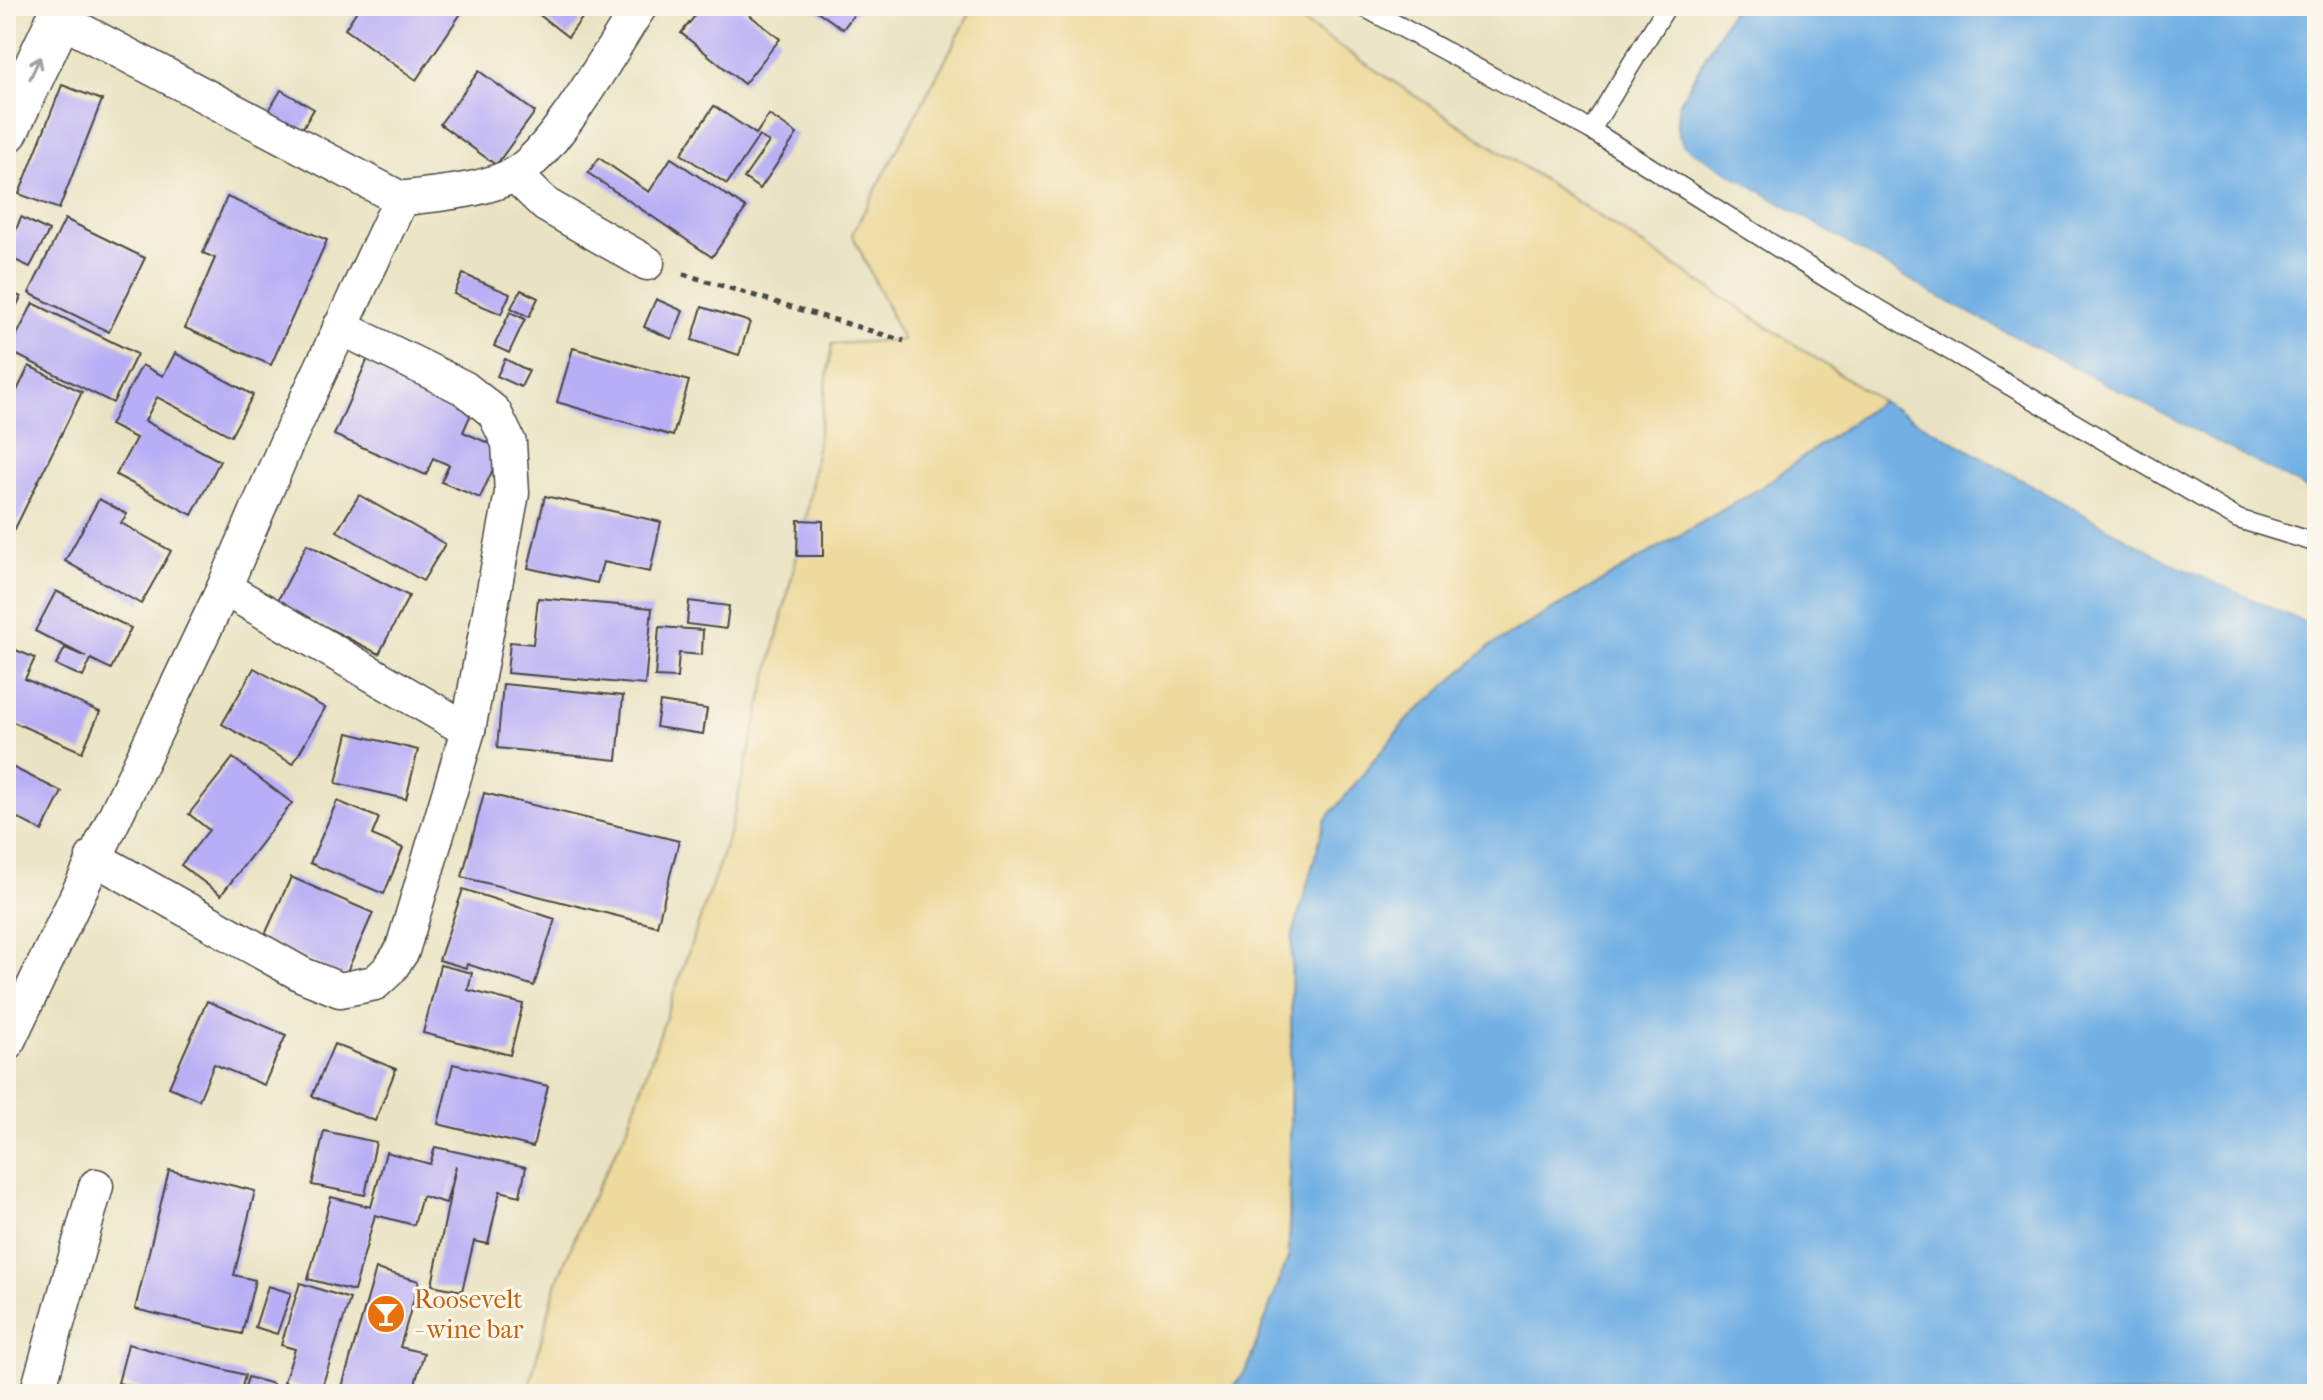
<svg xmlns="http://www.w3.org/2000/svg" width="2323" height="1400" font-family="'IM FELL French Canon',serif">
	<rect width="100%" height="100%" fill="#fbf7ec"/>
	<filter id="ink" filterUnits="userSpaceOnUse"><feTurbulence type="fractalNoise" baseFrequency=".0125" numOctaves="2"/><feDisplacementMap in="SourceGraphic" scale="16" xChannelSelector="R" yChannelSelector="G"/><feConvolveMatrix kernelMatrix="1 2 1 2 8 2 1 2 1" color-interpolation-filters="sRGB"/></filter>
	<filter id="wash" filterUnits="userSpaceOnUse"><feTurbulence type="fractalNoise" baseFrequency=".006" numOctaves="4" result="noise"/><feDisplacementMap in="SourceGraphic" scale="32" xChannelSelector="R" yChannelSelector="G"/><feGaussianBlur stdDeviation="1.8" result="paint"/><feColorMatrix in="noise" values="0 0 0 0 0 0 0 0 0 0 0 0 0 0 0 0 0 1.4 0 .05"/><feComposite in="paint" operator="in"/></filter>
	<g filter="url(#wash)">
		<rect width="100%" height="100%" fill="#eae3c3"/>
		<polygon fill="#eeda9e" stroke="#8c8264" stroke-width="2" points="974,6 1278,6 1881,401 1762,487 1489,647 1308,884 1292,939 1289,1255 1247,1369 1228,1394 527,1394 557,1281 586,1210 627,1129 728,838 807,514 832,344 903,340 852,234"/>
		<g fill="#72b0e4" stroke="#4e6e88" stroke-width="2">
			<polygon points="1734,6 2317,6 2317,495 1934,295 1683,146 1677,128 1678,106"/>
			<polygon points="1881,401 2172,563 2317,627 2317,1394 1228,1394 1247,1369 1289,1255 1292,939 1325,821 1405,722 1489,647 1762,487"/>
		</g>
		<g fill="#eae3c3">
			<polygon points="1673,126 1683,146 1934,295 2317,495 2317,499 1932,298 1680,149"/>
			<polygon points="1883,397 2173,559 2317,622 2317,627 2172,563 1878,398"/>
		</g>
		<g id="blocks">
			<g fill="#b8aef5">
				<polygon points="360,6 466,6 416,80 345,29"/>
				<polygon points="528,6 591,6 568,37"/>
				<polygon points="703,6 738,6 780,39 744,84 681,33"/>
				<polygon points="810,6 860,6 843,29"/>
				<polygon points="479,71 535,112 496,165 440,124"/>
				<polygon points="62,85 102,100 59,209 19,194"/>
				<polygon points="281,90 314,109 297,138 264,119"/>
				<polygon points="714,106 756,134 769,115 797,134 760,189 744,178 769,142 759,136 727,184 681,154"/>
				<polygon points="599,158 649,192 671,158 746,208 712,257 588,173"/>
				<polygon points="227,197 327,240 271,365 185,328 215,258 203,253"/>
				<polygon points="21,217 49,231 30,267 6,256"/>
				<polygon points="65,219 145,258 109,332 29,293"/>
				<polygon points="463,274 510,294 501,314 454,294"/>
				<polygon points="6,290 21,297 6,327"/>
				<polygon points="521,290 538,298 529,317 511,308"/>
				<polygon points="656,299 683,311 672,339 644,327"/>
				<polygon points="33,303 137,354 113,403 9,351"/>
				<polygon points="702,307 750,322 739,355 692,340"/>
				<polygon points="510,312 525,319 509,353 494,346"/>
				<polygon points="573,348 689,381 673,436 557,402"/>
				<polygon points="175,353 253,395 231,436 157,397 145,421 220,461 192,515 116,475 136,438 110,425 142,365 163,376"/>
				<polygon points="369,356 476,403 463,432 502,449 480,498 441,482 449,465 433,458 426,475 334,435"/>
				<polygon points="505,359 529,371 521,387 497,376"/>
				<polygon points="29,366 82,392 9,541 6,413"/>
				<polygon points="359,495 445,544 423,581 337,531"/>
				<polygon points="545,496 661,522 650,572 603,562 597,583 528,568"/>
				<polygon points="99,499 127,514 121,523 171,551 141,604 65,561"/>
				<polygon points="798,520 823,521 823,556 797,556"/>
				<polygon points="307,544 409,596 379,654 277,602"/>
				<polygon points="56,591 131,628 111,669 91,659 83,677 56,665 65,648 86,657 35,631"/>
				<polygon points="538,598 652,608 645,685 507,673 510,642 533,644"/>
				<polygon points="689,601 729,606 726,629 687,624"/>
				<polygon points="659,627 703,630 702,655 679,653 677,678 655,677"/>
				<polygon points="6,646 35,658 25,679 100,712 82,752 6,719"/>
				<polygon points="254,668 325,708 293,764 222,724"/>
				<polygon points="503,684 623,696 617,760 497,748"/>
				<polygon points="660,702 707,709 703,734 656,727"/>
				<polygon points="348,733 418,750 406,799 336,783"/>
				<polygon points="233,758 292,803 221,895 181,865 209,830 189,814"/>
				<polygon points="6,764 62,792 42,831 6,812"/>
				<polygon points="484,793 679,841 657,926 462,877"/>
				<polygon points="337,801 379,818 372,835 403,848 384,894 310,863"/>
				<polygon points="291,877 373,913 345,976 263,939"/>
				<polygon points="463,889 555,919 534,986 467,964 466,968 439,960"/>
				<polygon points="440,965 472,973 468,990 523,1004 510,1055 423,1033"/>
				<polygon points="207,1001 286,1035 264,1085 214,1064 199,1100 169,1087"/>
				<polygon points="334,1044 396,1069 375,1121 312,1096"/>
				<polygon points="453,1064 548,1086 533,1147 438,1124"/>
				<polygon points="324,1131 376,1142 365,1195 312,1185"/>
				<polygon points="435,1147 526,1167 520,1196 500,1191 488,1244 474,1241 462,1291 432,1285 456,1166 446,1203 422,1196 414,1225 375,1215 354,1291 308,1279 331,1197 371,1207 386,1152 430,1164"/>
				<polygon points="169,1170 255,1191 234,1275 255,1280 242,1334 135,1309"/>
				<polygon points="376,1269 419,1281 400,1347 424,1353 412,1394 340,1394"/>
				<polygon points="300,1283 350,1299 320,1393 284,1382 295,1349 281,1345"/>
				<polygon points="268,1286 291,1293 277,1334 255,1327"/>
				<polygon points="128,1344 245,1375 240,1394 168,1394 118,1383"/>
				<polygon points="248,1377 273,1384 270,1394 243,1394"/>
			</g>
		</g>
	</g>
	<g filter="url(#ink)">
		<use href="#blocks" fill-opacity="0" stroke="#484742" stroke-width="2"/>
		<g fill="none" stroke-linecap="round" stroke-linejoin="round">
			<g stroke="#484742" stroke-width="21">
				<g id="service">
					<polyline points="1362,6 1591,130 1831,281 2238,519 2317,543"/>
					<polyline points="1591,130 1667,6"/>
				</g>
			</g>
			<g stroke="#484742" stroke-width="37">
				<g id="minor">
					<polyline points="514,174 546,205 647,263"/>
					<path d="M401,199C438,193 482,192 515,174C555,151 612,48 640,6"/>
					<polyline points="224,588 468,730"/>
					<polyline points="93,857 303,975 340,990 375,983 389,970 402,951 468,730 512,493 509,443 494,412 464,388 340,327"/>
					<polyline points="6,1045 224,588 286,444 401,199 59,19"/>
					<polyline points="37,1394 96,1186"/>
				</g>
			</g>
			<g stroke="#484742" stroke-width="47">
				<polyline id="primary" points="6,131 65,6"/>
			</g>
			<polyline stroke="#484742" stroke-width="5" stroke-dasharray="6 6" stroke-linecap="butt" points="683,274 904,341"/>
			<use href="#service" stroke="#fff" stroke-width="18"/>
			<use href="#minor" stroke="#fff" stroke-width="34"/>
			<use href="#primary" stroke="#fff" stroke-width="44"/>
		</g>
		<defs><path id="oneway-shaft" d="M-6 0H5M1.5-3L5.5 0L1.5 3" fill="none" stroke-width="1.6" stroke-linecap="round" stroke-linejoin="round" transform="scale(2)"/></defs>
		<use stroke="#a0a0a0" href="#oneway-shaft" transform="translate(35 68) rotate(-65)"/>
	</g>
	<defs>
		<g id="bar-disc" transform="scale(2)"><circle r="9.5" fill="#e8710a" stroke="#fbf7ec"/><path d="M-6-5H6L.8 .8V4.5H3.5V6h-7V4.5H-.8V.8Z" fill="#fff"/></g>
	</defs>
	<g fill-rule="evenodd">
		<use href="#bar-disc" x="386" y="1314"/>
	</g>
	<g text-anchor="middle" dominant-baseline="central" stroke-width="6" stroke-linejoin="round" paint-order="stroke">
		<g font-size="26" fill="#c56008" stroke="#fbf7ec" text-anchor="start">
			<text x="414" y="1299">Roosevelt<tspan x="414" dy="30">- wine bar</tspan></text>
		</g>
	</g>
	<rect width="2323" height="1400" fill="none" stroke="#fbf7ec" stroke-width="32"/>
</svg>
